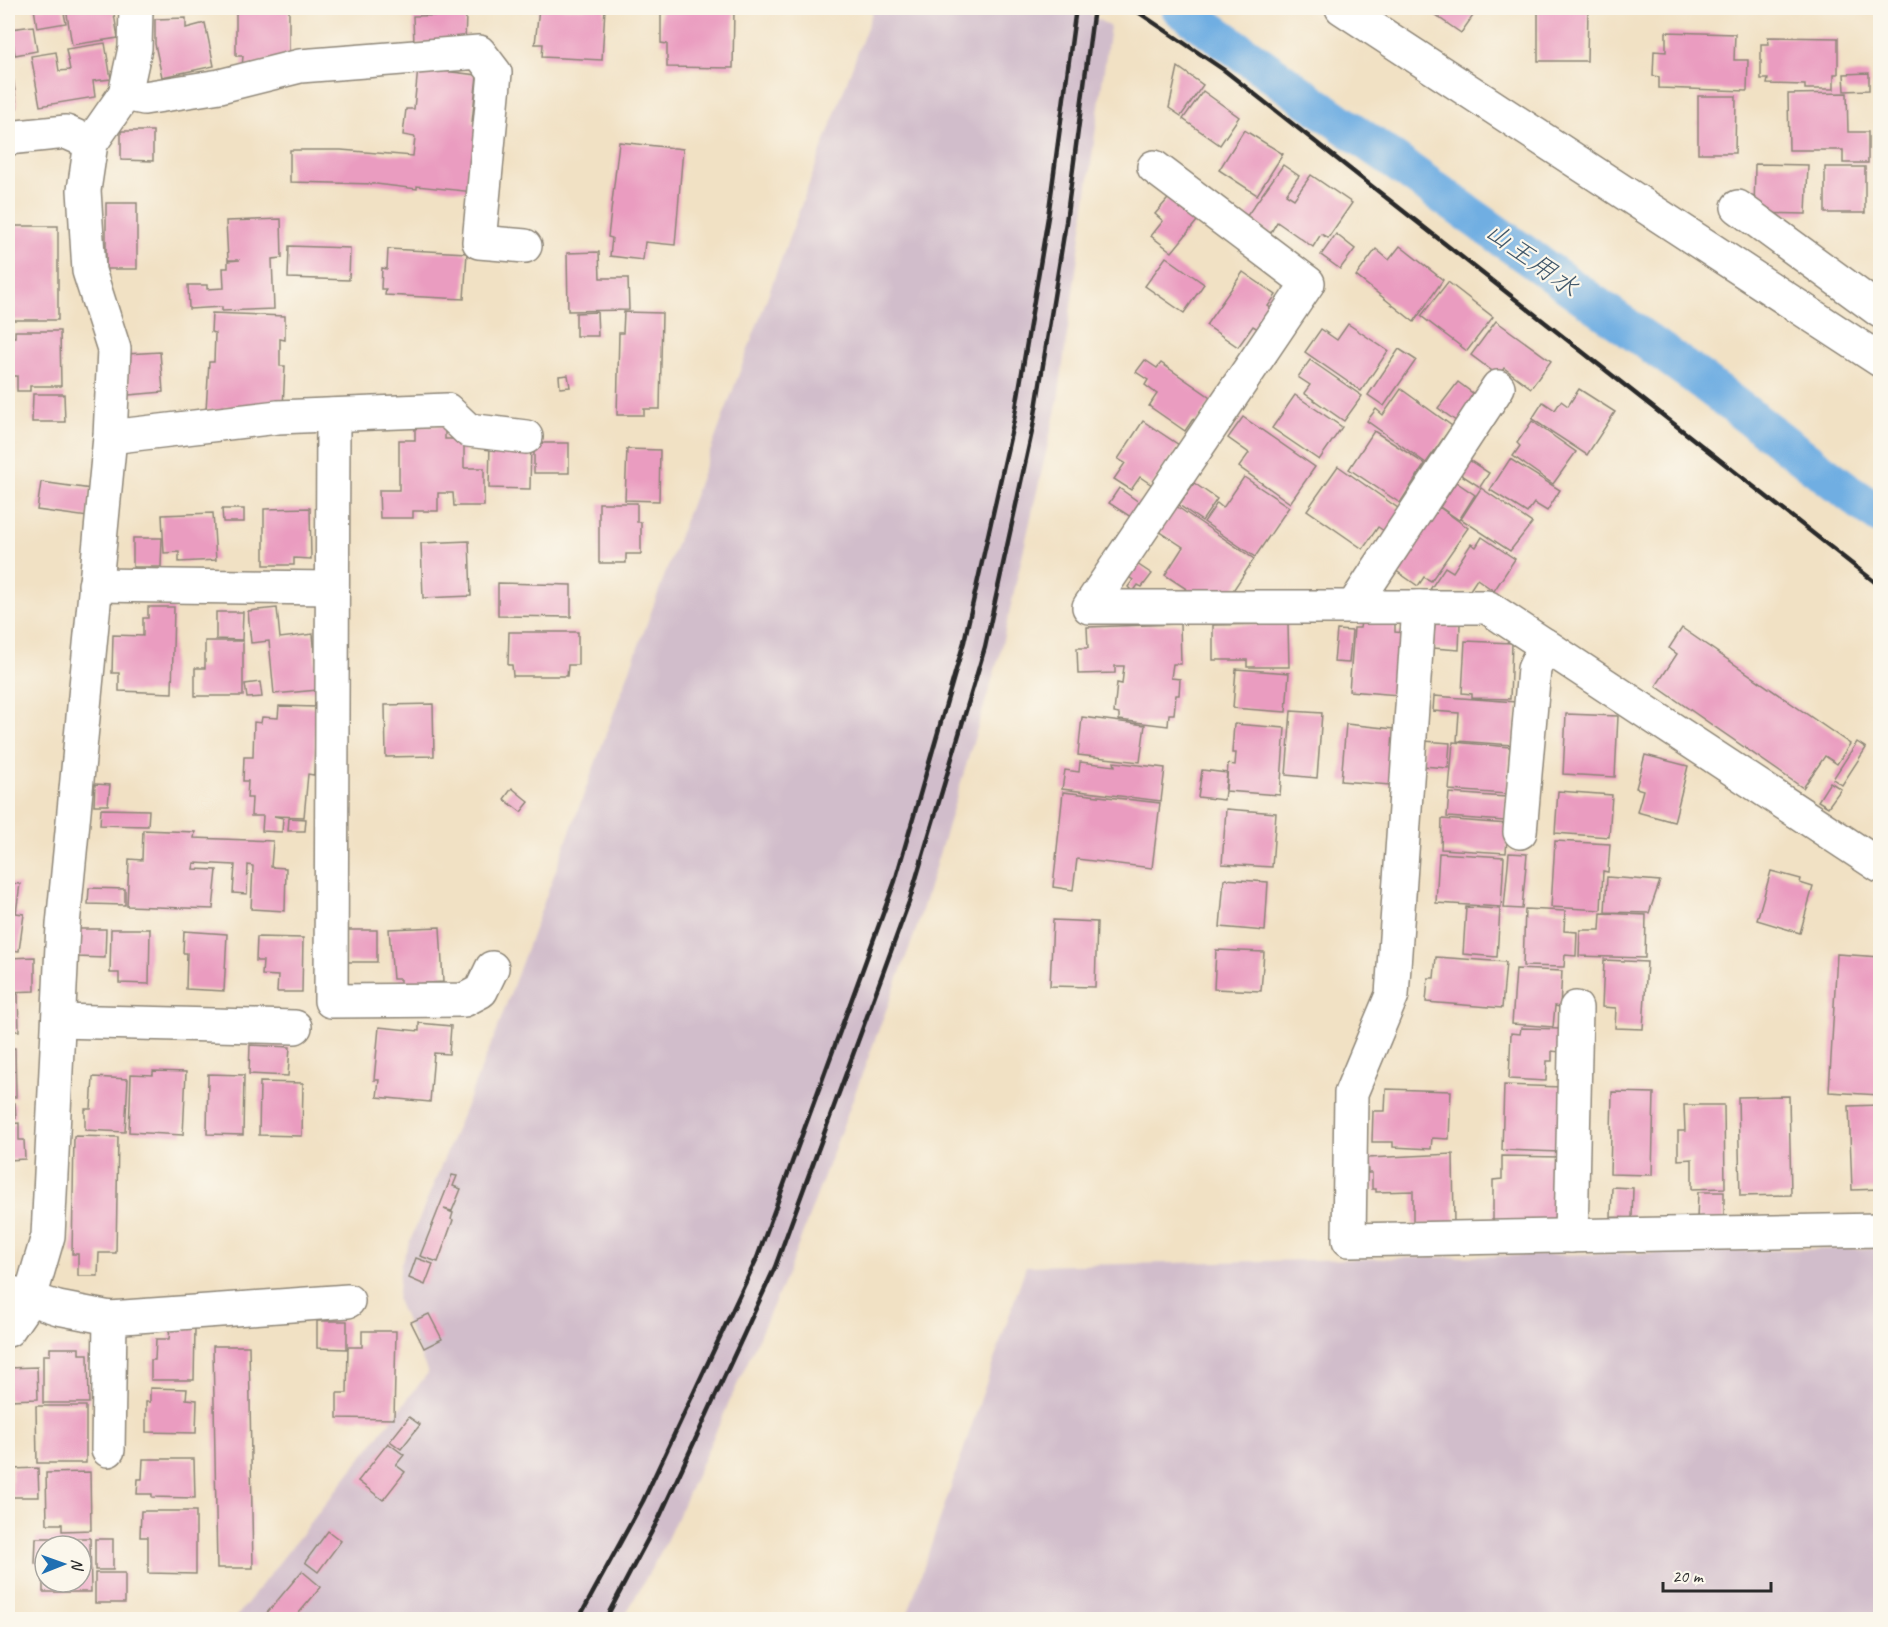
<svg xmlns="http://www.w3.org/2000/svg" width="1888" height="1627" font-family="Caveat,'Klee One',sans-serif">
	<rect width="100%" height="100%" fill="#fbf7ec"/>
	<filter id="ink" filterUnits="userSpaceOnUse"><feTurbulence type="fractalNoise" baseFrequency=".0167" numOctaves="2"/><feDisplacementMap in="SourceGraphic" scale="12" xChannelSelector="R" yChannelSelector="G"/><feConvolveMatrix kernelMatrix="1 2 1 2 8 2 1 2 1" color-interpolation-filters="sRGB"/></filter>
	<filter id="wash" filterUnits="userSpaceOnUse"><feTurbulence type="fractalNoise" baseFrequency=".008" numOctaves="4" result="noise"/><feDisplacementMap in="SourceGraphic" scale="24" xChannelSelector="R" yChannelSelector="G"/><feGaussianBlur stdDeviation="1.35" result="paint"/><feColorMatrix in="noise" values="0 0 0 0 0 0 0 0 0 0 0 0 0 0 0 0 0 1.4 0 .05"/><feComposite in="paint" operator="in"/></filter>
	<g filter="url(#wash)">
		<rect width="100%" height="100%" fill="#f1e1c4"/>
		<g fill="#d1bdcb">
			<polygon points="874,8 1081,8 1110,27 1058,400 999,657 916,930 787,1275 664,1546 623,1619 234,1620 428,1373 397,1300 401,1263 495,1035"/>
			<polygon points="1880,1248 1880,1619 906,1619 1026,1266"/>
		</g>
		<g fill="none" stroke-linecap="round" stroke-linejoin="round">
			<polyline stroke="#6faee2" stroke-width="38" points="1180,8 1697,377 1880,516"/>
		</g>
		<g id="blocks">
			<g fill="#ea9cc0" fill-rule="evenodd">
				<polygon points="34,8 63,8 66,23 37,28"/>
				<polygon points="66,8 113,8 118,38 72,45"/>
				<polygon points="236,8 289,8 289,56 242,67 243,56 236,56"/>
				<polygon points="395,8 477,8 476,15 394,11"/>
				<polygon points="539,8 605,8 602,60 542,57 543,44 535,44"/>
				<polygon points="661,8 734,8 733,68 667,67 667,44 661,43"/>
				<polygon points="1425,8 1467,8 1475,13 1461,33"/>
				<polygon points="1538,8 1588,8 1587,61 1538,61"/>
				<polygon points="466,15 465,43 414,44 413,16"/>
				<polygon points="186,18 186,28 205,23 214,66 162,77 155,44 155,19"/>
				<polygon points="33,26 37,51 15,55 11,29"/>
				<polygon points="1666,32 1735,34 1734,60 1748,60 1747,91 1659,88 1659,77 1653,76 1654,51 1666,52"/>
				<polygon points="1768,37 1838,38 1838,74 1834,74 1834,89 1805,89 1805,85 1767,84 1768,79 1761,79 1761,44 1769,44"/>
				<polygon points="105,43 111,79 93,81 95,97 40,106 31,56 56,52 59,71 70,70 66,49"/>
				<polygon points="11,61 17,108 8,110 8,62"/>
				<polygon points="1178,67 1203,85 1181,116 1169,108"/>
				<polygon points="418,68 477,75 472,122 481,123 474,192 417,186 417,189 376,184 290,182 290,150 341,150 413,156 415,137 403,135 406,109 414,109"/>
				<polygon points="1869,73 1869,90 1845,91 1844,74"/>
				<polygon points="1203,91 1239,117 1220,145 1183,119"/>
				<polygon points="1847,93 1848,132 1868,132 1868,163 1843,163 1843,150 1789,150 1788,94"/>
				<polygon points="1698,96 1736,96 1735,153 1698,153"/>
				<polygon points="1244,130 1283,154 1257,195 1219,170"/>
				<polygon points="121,131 153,131 153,161 121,160"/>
				<polygon points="619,142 683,149 675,245 645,242 643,260 610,256 612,238 608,237"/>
				<polygon points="1755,164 1808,165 1806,214 1754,213"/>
				<polygon points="1283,165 1299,176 1286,194 1294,199 1311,175 1352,203 1328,238 1321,234 1313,247 1277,222 1270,234 1246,217"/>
				<rect x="1825" y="167" width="40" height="46"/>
				<polygon points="1173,193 1201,216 1172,252 1151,236 1163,221 1155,214"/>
				<rect x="106" y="203" width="31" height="66"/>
				<polygon points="281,219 282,258 272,259 274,309 222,311 222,307 189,309 188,285 207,285 207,289 224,288 223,268 228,268 228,261 240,260 228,260 226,221"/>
				<rect x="8" y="226" width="50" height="94"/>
				<polygon points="1336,234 1355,249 1340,269 1321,255"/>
				<polygon points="289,246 350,248 349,280 288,278"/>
				<polygon points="1400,246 1443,280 1414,322 1356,276 1376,249 1389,260"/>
				<polygon points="388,249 467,253 464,299 385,295 386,289 381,289 382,268 387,269"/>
				<polygon points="599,252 600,278 628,278 629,310 568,311 567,253"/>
				<polygon points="1166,257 1204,284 1184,313 1145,286"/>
				<polygon points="1243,272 1276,295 1268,306 1272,309 1258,329 1253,326 1238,347 1206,325"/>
				<polygon points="1448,282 1493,317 1467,351 1421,316"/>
				<polygon points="597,312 598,336 576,336 576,313"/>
				<polygon points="624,312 662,313 660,409 644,409 644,415 617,415 619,333 623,333"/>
				<polygon points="212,313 285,316 285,340 280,339 280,366 285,366 283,407 225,407 224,411 206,410 209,362 214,362 215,333 211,332"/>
				<polygon points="1496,321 1551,361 1531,388 1504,368 1499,376 1471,355"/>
				<polygon points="1348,324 1388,351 1361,391 1305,352 1321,329 1337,340"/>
				<polygon points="15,331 60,331 61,386 30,386 30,391 17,391 17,376 10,376 10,337 15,337"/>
				<polygon points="1399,349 1416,360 1384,406 1368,395"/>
				<polygon points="160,352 163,392 129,395 126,354"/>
				<polygon points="1145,360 1157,368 1161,363 1213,399 1196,422 1193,419 1185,431 1149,406 1157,394 1145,385 1148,380 1136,372"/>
				<polygon points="1310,360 1362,396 1344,421 1304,393 1310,385 1298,377"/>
				<polygon points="568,375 570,387 560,388 559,376"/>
				<polygon points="1458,382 1479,398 1460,424 1438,408"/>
				<polygon points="1401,389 1452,426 1426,463 1367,421 1376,409 1383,415"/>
				<polygon points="1579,389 1615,412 1587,455 1532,419 1543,402 1555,410 1561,401 1568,406"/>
				<polygon points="33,394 64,394 65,422 32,422"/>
				<polygon points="1295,395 1342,427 1319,460 1272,428"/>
				<polygon points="1243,417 1315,467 1290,503 1239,467 1249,453 1228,438"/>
				<polygon points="1143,421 1179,445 1152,485 1140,477 1131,490 1114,479 1125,463 1118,459"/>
				<polygon points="1532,421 1576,452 1553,484 1513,456 1520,446 1517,443"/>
				<polygon points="415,426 445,426 445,439 464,439 464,468 484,468 484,506 454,506 453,493 438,493 438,511 413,511 413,518 380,518 379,490 399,490 399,440 415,440"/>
				<polygon points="1374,431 1425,464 1400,503 1349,469"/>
				<polygon points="490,443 531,444 530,489 489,488"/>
				<rect x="534" y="443" width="35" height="30"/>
				<polygon points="627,449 660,450 659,501 625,500"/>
				<polygon points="1510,459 1560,490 1547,511 1534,503 1527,513 1490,490"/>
				<polygon points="1469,460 1489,473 1480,487 1460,474"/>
				<polygon points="1338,466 1405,513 1390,535 1378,527 1363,549 1307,510"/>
				<polygon points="1244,477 1289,507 1255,557 1204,522 1217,503 1223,508"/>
				<polygon points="41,482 91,489 88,517 37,510"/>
				<polygon points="1456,482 1475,495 1459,520 1440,507"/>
				<polygon points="1194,483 1217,499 1202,521 1179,505"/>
				<polygon points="1119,488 1143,505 1134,519 1109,503"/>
				<polygon points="1481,488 1532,523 1510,551 1461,519"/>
				<polygon points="599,503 637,503 637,522 641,522 641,554 626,554 626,563 599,563"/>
				<polygon points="1176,506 1254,559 1230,595 1221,589 1215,598 1200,598 1165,575 1183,547 1159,531"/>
				<polygon points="1439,507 1468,528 1431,581 1424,577 1418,586 1395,570"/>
				<polygon points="310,508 311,559 294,558 294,565 264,565 264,509"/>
				<polygon points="222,509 244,509 244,522 223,522"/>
				<polygon points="213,513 216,560 179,562 179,552 164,553 162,515"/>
				<polygon points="1482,537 1515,559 1494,591 1477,579 1470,590 1429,591 1445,567 1453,572 1471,544 1476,547"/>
				<polygon points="133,538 162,538 161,567 133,567"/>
				<polygon points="469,541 471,596 423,598 421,543"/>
				<polygon points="1137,564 1152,574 1142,587 1138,585 1133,592 1128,587 1133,580 1129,577"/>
				<polygon points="498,583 571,585 571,617 498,616"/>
				<polygon points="148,607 174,607 172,693 119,691 119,673 112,673 113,635 143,636 143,618 148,618"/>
				<polygon points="277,608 280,638 313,634 318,690 274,694 269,641 251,643 248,611"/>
				<polygon points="216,612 243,612 242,640 216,639"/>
				<polygon points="1395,619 1395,632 1405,633 1399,695 1349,691 1354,628 1360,628 1361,622"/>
				<polygon points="1435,622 1460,624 1459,650 1433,648"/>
				<polygon points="1180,624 1181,664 1173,664 1171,678 1180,679 1179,695 1176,695 1174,714 1169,714 1168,726 1119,720 1119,714 1114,713 1117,683 1122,684 1124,666 1115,666 1115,673 1078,674 1077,648 1088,648 1087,627"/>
				<polygon points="1288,624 1289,667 1247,667 1247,660 1213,660 1213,625"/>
				<polygon points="1682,628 1850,744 1837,764 1825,756 1803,788 1656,686 1677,654 1669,648"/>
				<polygon points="1337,630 1352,631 1349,663 1334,662"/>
				<polygon points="509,632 578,632 578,665 568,665 567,676 513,676 512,665 508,665"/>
				<polygon points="205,641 243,641 243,696 195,696 195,668 205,668"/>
				<polygon points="1465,641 1512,643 1510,699 1472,698 1472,694 1462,693"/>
				<polygon points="1236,669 1289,673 1286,712 1233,708"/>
				<polygon points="260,682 262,697 247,698 245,684"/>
				<polygon points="1434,696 1516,702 1513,745 1457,741 1459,713 1433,711"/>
				<polygon points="433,704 434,756 386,757 385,705"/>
				<polygon points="279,706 316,707 314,775 308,774 304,817 274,816 283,818 282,832 262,831 263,816 251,816 252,798 247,798 248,781 243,781 244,757 253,757 254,722 261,723 262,717 278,718"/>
				<polygon points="1291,711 1322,713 1317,778 1286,775"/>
				<polygon points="1566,714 1618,716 1615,777 1563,774"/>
				<polygon points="1082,717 1145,725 1140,762 1078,755"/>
				<polygon points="1234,724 1285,728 1280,795 1226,791 1228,764 1235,765 1236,753 1232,753"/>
				<polygon points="1346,724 1394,729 1390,785 1341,781"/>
				<polygon points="1424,741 1450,743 1448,768 1422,766"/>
				<polygon points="1453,742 1510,747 1507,794 1449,790"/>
				<polygon points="1857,742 1866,748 1842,785 1833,779"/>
				<polygon points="1645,755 1688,766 1674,822 1637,812 1643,790 1636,788"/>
				<polygon points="1080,762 1115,766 1114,762 1165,768 1161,801 1062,789 1065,770 1079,772"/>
				<polygon points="1202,770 1227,773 1224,800 1198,797"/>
				<polygon points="1830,782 1841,789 1828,807 1818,801"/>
				<polygon points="95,784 110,785 108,805 94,805"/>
				<polygon points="512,788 529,802 521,812 504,799"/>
				<polygon points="1558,791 1612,795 1609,837 1555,833"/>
				<polygon points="1063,792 1160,803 1152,868 1077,859 1073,890 1053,887"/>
				<polygon points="1449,793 1506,797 1505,821 1447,817"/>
				<polygon points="101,809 149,810 148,826 100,825"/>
				<polygon points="1226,809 1276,813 1272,867 1222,864"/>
				<polygon points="289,818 306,819 305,831 288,831"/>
				<polygon points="1442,819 1508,824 1506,853 1441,849"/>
				<polygon points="143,830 195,832 194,838 273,841 271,867 286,868 285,911 251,909 253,866 248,865 247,894 233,893 235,865 194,863 193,869 217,870 213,909 127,906 129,859 142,860"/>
				<polygon points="1555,841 1610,844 1608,872 1603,871 1601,910 1551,907"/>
				<polygon points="1439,853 1504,857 1501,907 1436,903"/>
				<polygon points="1509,853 1527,854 1522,909 1504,908"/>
				<polygon points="1771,871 1801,879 1800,883 1813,887 1800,933 1757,920"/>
				<polygon points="1607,877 1660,881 1649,913 1605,912"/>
				<polygon points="1224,879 1268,882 1265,931 1220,927"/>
				<polygon points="8,883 20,884 16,913 24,914 19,951 8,950"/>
				<polygon points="89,888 125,889 125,905 88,904"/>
				<polygon points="1466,907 1500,909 1497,957 1463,954"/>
				<polygon points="1525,909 1565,911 1564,931 1577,932 1576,956 1565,955 1564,967 1523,966"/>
				<polygon points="1601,913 1646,915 1645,958 1579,956 1580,930 1600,930"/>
				<polygon points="1053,920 1097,922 1095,987 1050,986"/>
				<polygon points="440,927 443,982 400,985 400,979 393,979 389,929"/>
				<polygon points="78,929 106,929 105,958 77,957"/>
				<polygon points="111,929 150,929 149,984 119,983 119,973 110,973"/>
				<rect x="348" y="930" width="29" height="32"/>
				<polygon points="184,931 227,934 224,991 186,989 187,953 183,953"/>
				<polygon points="257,937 303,938 302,992 277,992 278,976 262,975 263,961 256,961"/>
				<polygon points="1216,950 1264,952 1261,991 1214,989"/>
				<polygon points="1837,954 1880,957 1880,1095 1829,1092"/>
				<polygon points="35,957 35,991 8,992 8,958"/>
				<polygon points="1436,957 1506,962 1502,1008 1426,1002 1428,978 1434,978"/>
				<polygon points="1604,960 1647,962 1643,1029 1615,1028 1616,1008 1602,1007"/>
				<polygon points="1516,969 1562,971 1560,1007 1555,1006 1553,1027 1512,1024"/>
				<polygon points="8,994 18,994 19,1031 10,1031 10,1038 8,1038"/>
				<polygon points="419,1023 451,1026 449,1054 434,1053 430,1102 377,1097 379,1080 374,1080 379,1027 419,1031"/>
				<polygon points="1521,1028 1561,1029 1560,1052 1552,1051 1552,1061 1547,1061 1546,1081 1509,1079 1511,1033 1520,1034"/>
				<polygon points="250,1045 290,1047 288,1076 249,1074"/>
				<polygon points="8,1048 15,1048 16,1097 8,1097"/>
				<polygon points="153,1071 186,1072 183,1135 129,1132 131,1074 153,1075"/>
				<polygon points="208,1074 244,1075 243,1135 207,1134"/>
				<polygon points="93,1077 128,1079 125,1132 85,1130 85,1109 91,1109"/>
				<polygon points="260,1082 303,1083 302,1136 259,1135"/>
				<polygon points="1504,1085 1562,1087 1560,1152 1502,1150"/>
				<polygon points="1386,1089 1451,1091 1449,1139 1432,1138 1431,1149 1393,1147 1393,1142 1372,1142 1373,1111 1385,1111"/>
				<polygon points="1612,1092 1654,1093 1652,1175 1610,1174"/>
				<polygon points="1789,1096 1791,1195 1740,1196 1738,1097"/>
				<polygon points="8,1103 15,1103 16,1118 8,1118"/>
				<polygon points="1684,1105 1724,1105 1725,1188 1692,1189 1692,1159 1678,1160 1678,1131 1685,1131"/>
				<polygon points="1880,1105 1880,1189 1852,1190 1849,1106"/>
				<polygon points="19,1123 19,1140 24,1140 25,1159 8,1160 8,1124"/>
				<polygon points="74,1136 118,1137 116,1253 99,1253 98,1276 78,1276 78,1254 72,1254"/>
				<polygon points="1453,1154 1454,1225 1413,1225 1413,1191 1376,1192 1376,1189 1372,1189 1372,1173 1368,1173 1367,1158"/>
				<polygon points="1502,1156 1561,1157 1559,1228 1493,1224 1493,1180 1502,1179"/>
				<polygon points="452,1175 457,1176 453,1186 461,1189 452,1211 444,1209 453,1213 451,1219 453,1220 438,1262 420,1256"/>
				<polygon points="1612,1187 1633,1188 1632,1218 1611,1217"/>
				<polygon points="1698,1192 1724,1192 1724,1220 1697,1220"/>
				<polygon points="416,1258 433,1264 425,1285 409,1278"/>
				<polygon points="429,1314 442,1339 424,1348 411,1322"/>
				<polygon points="317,1321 347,1321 347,1349 317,1348"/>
				<polygon points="170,1328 195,1329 194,1380 151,1380 151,1360 155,1360 156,1339 169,1339"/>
				<polygon points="362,1331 396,1331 394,1419 337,1418 337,1393 347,1393 348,1347 362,1347"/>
				<polygon points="213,1346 249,1346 253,1568 217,1568"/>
				<polygon points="50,1348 79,1348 79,1354 88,1354 89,1403 43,1403 43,1355 50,1355"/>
				<polygon points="37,1367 38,1399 8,1400 8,1368"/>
				<polygon points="150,1388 187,1389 186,1399 197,1400 196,1433 146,1432 146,1402 150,1402"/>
				<polygon points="36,1406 86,1406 86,1463 37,1463"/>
				<polygon points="409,1417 420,1425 401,1449 390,1441"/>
				<polygon points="388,1443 404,1455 396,1465 405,1472 383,1500 358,1481"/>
				<polygon points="143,1459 194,1459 195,1498 152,1497 152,1494 137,1494 138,1479 142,1479"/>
				<polygon points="38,1468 39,1497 12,1497 12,1469"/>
				<polygon points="90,1472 91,1530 62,1531 62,1524 47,1524 46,1473"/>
				<polygon points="141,1511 196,1511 196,1574 148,1573 148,1537 140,1537"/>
				<polygon points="328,1531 341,1541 318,1572 305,1562"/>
				<path d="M36,1538H90L91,1592H43V1563L35,1564ZM45,1546H81V1582H45Z"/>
				<rect x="95" y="1539" width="18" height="31"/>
				<polygon points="302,1571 321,1587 293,1620 261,1620"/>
				<rect x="95" y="1573" width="30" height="30"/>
			</g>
		</g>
	</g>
	<g filter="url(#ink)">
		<use href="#blocks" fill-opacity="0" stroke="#8e8678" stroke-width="1.5"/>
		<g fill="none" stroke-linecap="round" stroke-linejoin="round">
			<g stroke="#8e8678" stroke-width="36">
				<g id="minor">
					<polyline points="1342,8 1880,360"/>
					<polyline points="125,94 144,98 220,86 300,66 479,52 495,73 479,242 525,246"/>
					<polyline points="8,138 66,132 91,143"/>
					<polyline points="1154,167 1308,283 1089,607 1487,607 1880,866"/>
					<polyline points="1738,207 1880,311"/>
					<polyline points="333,415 331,1001 464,1000 481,991 492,968"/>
					<polyline points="110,437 278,417 447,410 468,430 526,437"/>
					<polyline points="95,585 332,588"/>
					<polyline points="1353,607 1498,387"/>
					<polyline points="1419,607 1392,995 1351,1093 1349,1240 1880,1230"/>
					<polyline points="1520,832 1534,669 1545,645"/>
					<polyline points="59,1021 295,1027"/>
					<polyline points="1571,1236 1576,1008"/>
					<polyline points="9,1292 58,1308 110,1318 348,1301"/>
					<polyline points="8,1330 30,1298 48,1236 63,925 110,437 114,349 89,271 84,190 91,143 125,94 135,48 136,8"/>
					<polyline points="108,1450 110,1318"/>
				</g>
			</g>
			<use href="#minor" stroke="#fff" stroke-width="33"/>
			<g stroke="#2b2b2b" stroke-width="4.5">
				<polyline points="1132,8 1224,70 1880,586"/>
				<polyline points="578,1620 643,1501 757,1258 895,881 964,642 1014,420 1048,217 1076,8"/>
				<polyline points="605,1620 660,1516 775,1267 909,902 985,647 1033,427 1066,222 1094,8"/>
			</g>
		</g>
	</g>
	<g text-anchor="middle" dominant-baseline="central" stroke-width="4.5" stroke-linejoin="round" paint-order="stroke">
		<g font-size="27" font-style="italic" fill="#43596b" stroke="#fbf7ec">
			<text transform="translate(1532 259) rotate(36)">山王用水</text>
		</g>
	</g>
	<rect width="1888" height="1627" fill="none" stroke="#fbf7ec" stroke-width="30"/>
	<g transform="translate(63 1564) rotate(89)"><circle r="28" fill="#fbf7ec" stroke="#a8a59f" stroke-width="1.5"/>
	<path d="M0-4.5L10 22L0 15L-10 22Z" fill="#1f6fb2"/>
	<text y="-9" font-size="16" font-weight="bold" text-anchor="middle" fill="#2b2b2b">N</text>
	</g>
	<path d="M1663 1582v9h108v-9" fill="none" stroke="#2b2b2b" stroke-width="3"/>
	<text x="1672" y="1582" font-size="18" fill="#2b2b2b" stroke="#fbf7ec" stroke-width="4.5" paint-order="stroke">20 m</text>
</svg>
